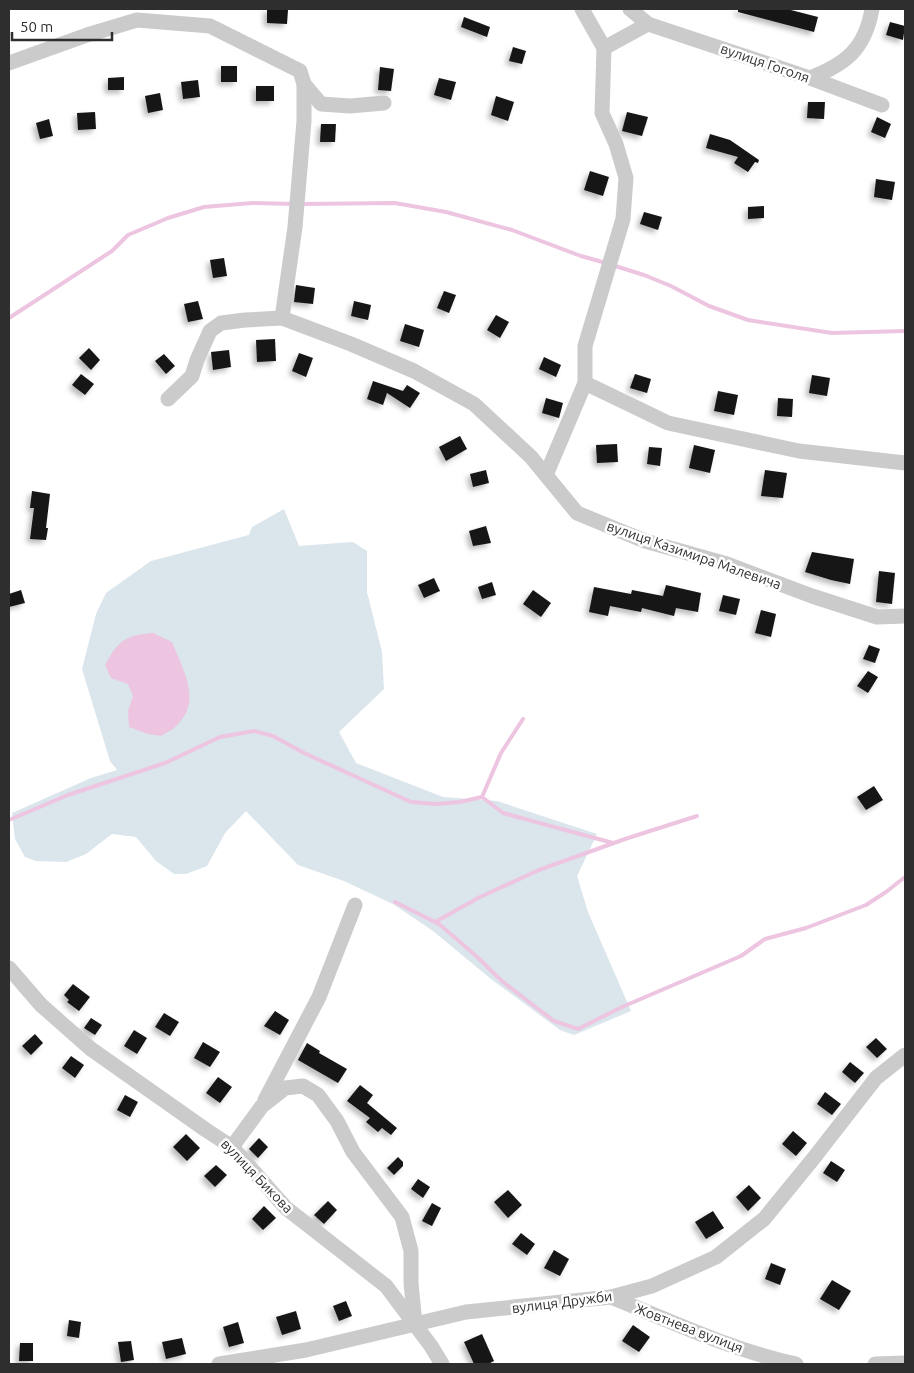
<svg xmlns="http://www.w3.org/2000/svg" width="914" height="1373" font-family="Ubuntu,sans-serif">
	<defs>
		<filter id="shadow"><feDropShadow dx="-3.5" dy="3.5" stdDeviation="2.5" flood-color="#0004"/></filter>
	</defs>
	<rect width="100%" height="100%" fill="#fff"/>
	<polygon fill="#dae5ec" points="284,509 299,546 353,542 367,551 367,592 382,652 384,689 339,732 356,763 443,797 497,801 597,834 577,876 588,912 631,1011 574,1035 560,1030 491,979 433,931 393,904 344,881 298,865 246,811 225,833 207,866 186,874 174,874 156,861 136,837 112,834 86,854 66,862 36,861 25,857 15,839 12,813 91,778 117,770 110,761 82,669 96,614 106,593 151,561 249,535 252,527"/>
	<path fill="#edc5e0" d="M153,633L172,642C182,668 203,701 177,725C173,730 166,733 161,736L148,734L129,727L128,711L133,696L128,684L111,678L105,665C118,641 125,635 153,633Z"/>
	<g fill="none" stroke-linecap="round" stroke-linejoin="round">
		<g stroke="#edc5e0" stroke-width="4">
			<polyline points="302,204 395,203 446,212 512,230 581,256 606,263"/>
			<polyline points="612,265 644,275 671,286 709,306 748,320 832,333 905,331"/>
			<polyline points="9,318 112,251 128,235 168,218 204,207 252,203 295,204"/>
			<polyline points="482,797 503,813 613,843"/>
			<polyline points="9,820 68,795 165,763 220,737 254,731 273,736 304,753 411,802 436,804 460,802 482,797 501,753 523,719"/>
			<polyline points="395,902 439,924 475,955 503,982 533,1005 554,1021 578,1029 622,1007 741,956 765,939 806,928 866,905 886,892 905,877"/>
			<polyline points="435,922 480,897 539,870 625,839 697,816"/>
		</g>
	</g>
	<g fill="#151515" filter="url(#shadow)">
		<polygon points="267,9 288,10 287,24 267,23"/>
		<polygon points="738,9 787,9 818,17 814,32 738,12"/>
		<polygon points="464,17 490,27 487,37 461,27"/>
		<polygon points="890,22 905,26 903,40 886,35"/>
		<polygon points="513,47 526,51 522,64 509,61"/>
		<rect x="221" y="66" width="16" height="16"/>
		<polygon points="380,67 394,69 391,91 378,90"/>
		<polygon points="124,77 124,90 108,90 108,78"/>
		<polygon points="439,78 456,82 451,100 434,95"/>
		<polygon points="198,80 200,97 183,99 181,82"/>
		<rect x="256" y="86" width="18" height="15"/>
		<polygon points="160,93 163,110 148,113 145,96"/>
		<polygon points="496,96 514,102 508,121 491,115"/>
		<polygon points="808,102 825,102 824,119 807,118"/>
		<polygon points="95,112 96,129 78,130 77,113"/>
		<polygon points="627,112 648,117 642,136 622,131"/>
		<polygon points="877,117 891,124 885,138 871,132"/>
		<polygon points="49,119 53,136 40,139 36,123"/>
		<polygon points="321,124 336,124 335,142 320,142"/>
		<polygon points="710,134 730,140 759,160 758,163 755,162 748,172 734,163 738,157 706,148"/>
		<polygon points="590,171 609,177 603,196 584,190"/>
		<polygon points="876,179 895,182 892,200 874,197"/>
		<polygon points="764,206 764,218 748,219 748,207"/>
		<polygon points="644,212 662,217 658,230 640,224"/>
		<polygon points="224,258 227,276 213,278 210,260"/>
		<polygon points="296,285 315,288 313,304 294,302"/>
		<polygon points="444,291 456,295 449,313 437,308"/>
		<polygon points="198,301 203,319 188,322 184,304"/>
		<polygon points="354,301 371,305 368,320 351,316"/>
		<polygon points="496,315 509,322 500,338 487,330"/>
		<polygon points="405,324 424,330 419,347 400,341"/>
		<polygon points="275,339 276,361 257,362 256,340"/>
		<polygon points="89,348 100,360 91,370 79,358"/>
		<polygon points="229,350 231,367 213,370 211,352"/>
		<polygon points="299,353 313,358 306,377 292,371"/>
		<polygon points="164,354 175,366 166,374 155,361"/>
		<polygon points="544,357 561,365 556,377 539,369"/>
		<polygon points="81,374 94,384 85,395 72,385"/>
		<polygon points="635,374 651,379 647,393 630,388"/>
		<polygon points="812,375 830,378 827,396 809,393"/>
		<polygon points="373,381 403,391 407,385 420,393 410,408 387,393 383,405 367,399"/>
		<polygon points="718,391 738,395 734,415 714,411"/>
		<polygon points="546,398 563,403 559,418 542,413"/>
		<polygon points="778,398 793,399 792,417 777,416"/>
		<polygon points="460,436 467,449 446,461 439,447"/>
		<polygon points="617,444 618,462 597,463 596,445"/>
		<polygon points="694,445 715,450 710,473 689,468"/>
		<polygon points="649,447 662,448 660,466 647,464"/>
		<polygon points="486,470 489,483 473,487 470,474"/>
		<polygon points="765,470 787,473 783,498 761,496"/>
		<polygon points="32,491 50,494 46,528 48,528 46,540 30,539 34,508 30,508"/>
		<polygon points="486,526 491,543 473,546 469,531"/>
		<polygon points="812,552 854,559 850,584 831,580 805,572"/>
		<polygon points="879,571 895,573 892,604 876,602"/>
		<polygon points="434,578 440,591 424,598 418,585"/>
		<polygon points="492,582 496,595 482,599 478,587"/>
		<polygon points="666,585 701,593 698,612 676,608 674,616 642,608 641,612 610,606 608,616 589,612 594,587 631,594 632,590 663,596"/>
		<polygon points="21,590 25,603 9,607 9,594"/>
		<polygon points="533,590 551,603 541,617 523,604"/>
		<polygon points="723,595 740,599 736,615 719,611"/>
		<polygon points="761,610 776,614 771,637 755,633"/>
		<polygon points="869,645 880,649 875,663 863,659"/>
		<polygon points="868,671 878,677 868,693 857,686"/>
		<polygon points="874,786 883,800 866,810 857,797"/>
		<polygon points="73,984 90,997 79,1011 67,1002 69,1000 64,995"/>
		<polygon points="275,1011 289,1020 280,1035 264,1026"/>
		<polygon points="164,1013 179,1022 170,1036 155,1027"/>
		<polygon points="91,1018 102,1025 95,1035 84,1028"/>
		<polygon points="134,1030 147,1038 137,1054 124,1046"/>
		<polygon points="35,1034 43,1043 31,1055 22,1046"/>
		<polygon points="876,1038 887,1049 877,1058 866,1047"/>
		<polygon points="203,1042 220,1052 210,1067 194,1058"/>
		<polygon points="307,1043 320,1051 319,1053 347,1069 338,1083 298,1060"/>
		<polygon points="71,1056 84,1065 75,1078 62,1068"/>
		<polygon points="850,1062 864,1073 855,1083 842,1072"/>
		<polygon points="218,1077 232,1087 220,1103 206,1093"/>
		<polygon points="360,1085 373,1095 367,1103 397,1128 391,1135 382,1128 378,1132 366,1122 370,1118 347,1101"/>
		<polygon points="825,1092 841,1104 832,1115 817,1104"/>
		<polygon points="125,1095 138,1102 130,1117 117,1110"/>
		<polygon points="793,1131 807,1143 796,1156 782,1144"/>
		<polygon points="186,1134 200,1148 187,1161 173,1147"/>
		<polygon points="259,1138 268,1147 258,1158 249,1149"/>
		<polygon points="398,1157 403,1162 403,1166 394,1175 387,1168"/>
		<polygon points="831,1161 845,1170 837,1182 823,1173"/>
		<polygon points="216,1165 227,1175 215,1187 204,1176"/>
		<polygon points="418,1179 430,1187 423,1198 411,1189"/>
		<polygon points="749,1185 761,1198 748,1211 736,1197"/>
		<polygon points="508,1190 522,1205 508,1218 494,1202"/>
		<polygon points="328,1201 337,1210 324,1224 314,1215"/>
		<polygon points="432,1203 441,1208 432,1226 422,1221"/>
		<polygon points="264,1206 276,1218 263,1230 252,1219"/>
		<polygon points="713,1211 724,1228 706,1239 695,1222"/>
		<polygon points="521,1233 535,1244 527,1255 512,1244"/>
		<polygon points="554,1250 569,1259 560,1276 544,1268"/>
		<polygon points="771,1263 786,1269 780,1285 765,1279"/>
		<polygon points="832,1280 851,1291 839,1310 820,1299"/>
		<polygon points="346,1301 352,1316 339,1321 333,1306"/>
		<polygon points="296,1311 301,1329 282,1335 276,1317"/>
		<polygon points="69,1320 81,1322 79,1338 67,1336"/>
		<polygon points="238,1322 244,1343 229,1347 223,1327"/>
		<polygon points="633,1325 650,1337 639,1352 622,1341"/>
		<polygon points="482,1334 494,1361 488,1364 474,1364 464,1342"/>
		<polygon points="182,1338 186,1354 166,1359 162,1342"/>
		<polygon points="131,1341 134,1360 121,1362 118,1342"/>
		<polygon points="20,1343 33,1343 33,1361 19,1361"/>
	</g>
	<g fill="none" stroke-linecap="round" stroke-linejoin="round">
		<g stroke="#cbcbcb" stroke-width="15">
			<polyline points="582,9 604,48"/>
			<polyline points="630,9 648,24 810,78 882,105"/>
			<polyline points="9,63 87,35 137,20 210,26 300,71 304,84 304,121 295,227 282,318"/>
			<path d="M810,78C846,64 865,49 872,9"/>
			<polyline points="304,84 321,104 350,106 384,103"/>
			<polyline points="585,383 668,423 799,451 905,463"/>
			<polyline points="168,399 192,376 197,360 210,331 221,323 245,320 282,318 351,344 414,371 474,404 531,457 577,513 645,541 727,564 812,596 877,617 905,616"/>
			<polyline points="546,475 585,383 585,346 623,219 626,178 616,144 602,113 604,48 648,24"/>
			<polyline points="9,968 41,1005 91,1049 206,1130 232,1147 286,1208 386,1286 431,1346 442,1364"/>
			<polyline points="265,1100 319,997 355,905"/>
			<polyline points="232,1147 262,1106 285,1088 303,1086 318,1095 337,1121 353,1152 402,1217 411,1251 411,1283 415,1324"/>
			<path d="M611,1297C670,1321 734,1351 796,1364"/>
			<polyline points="219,1364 306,1350 466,1312 611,1297 652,1286 716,1257 764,1219 813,1159 876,1078 905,1055"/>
			<polyline points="875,1364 905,1363"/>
		</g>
	</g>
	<g text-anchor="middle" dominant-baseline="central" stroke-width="5" stroke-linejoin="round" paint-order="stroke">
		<g font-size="14" fill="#2e2e2e" stroke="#fff">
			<text transform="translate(765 63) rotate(19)">вулиця Гоголя</text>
			<text transform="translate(694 555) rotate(19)">вулиця Казимира Малевича</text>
			<text transform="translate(257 1176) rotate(46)">вулиця Бикова</text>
			<text transform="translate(562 1302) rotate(-7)">вулиця Дружби</text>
			<text transform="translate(689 1328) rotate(21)">Жовтнева вулиця</text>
		</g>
	</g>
	<rect width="914" height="1373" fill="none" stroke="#2e2e2e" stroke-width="20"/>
	<path d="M12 32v8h100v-8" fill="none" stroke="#2e2e2e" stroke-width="2.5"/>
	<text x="20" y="32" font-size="15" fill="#2e2e2e" stroke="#ffffff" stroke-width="4" paint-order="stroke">50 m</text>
</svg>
